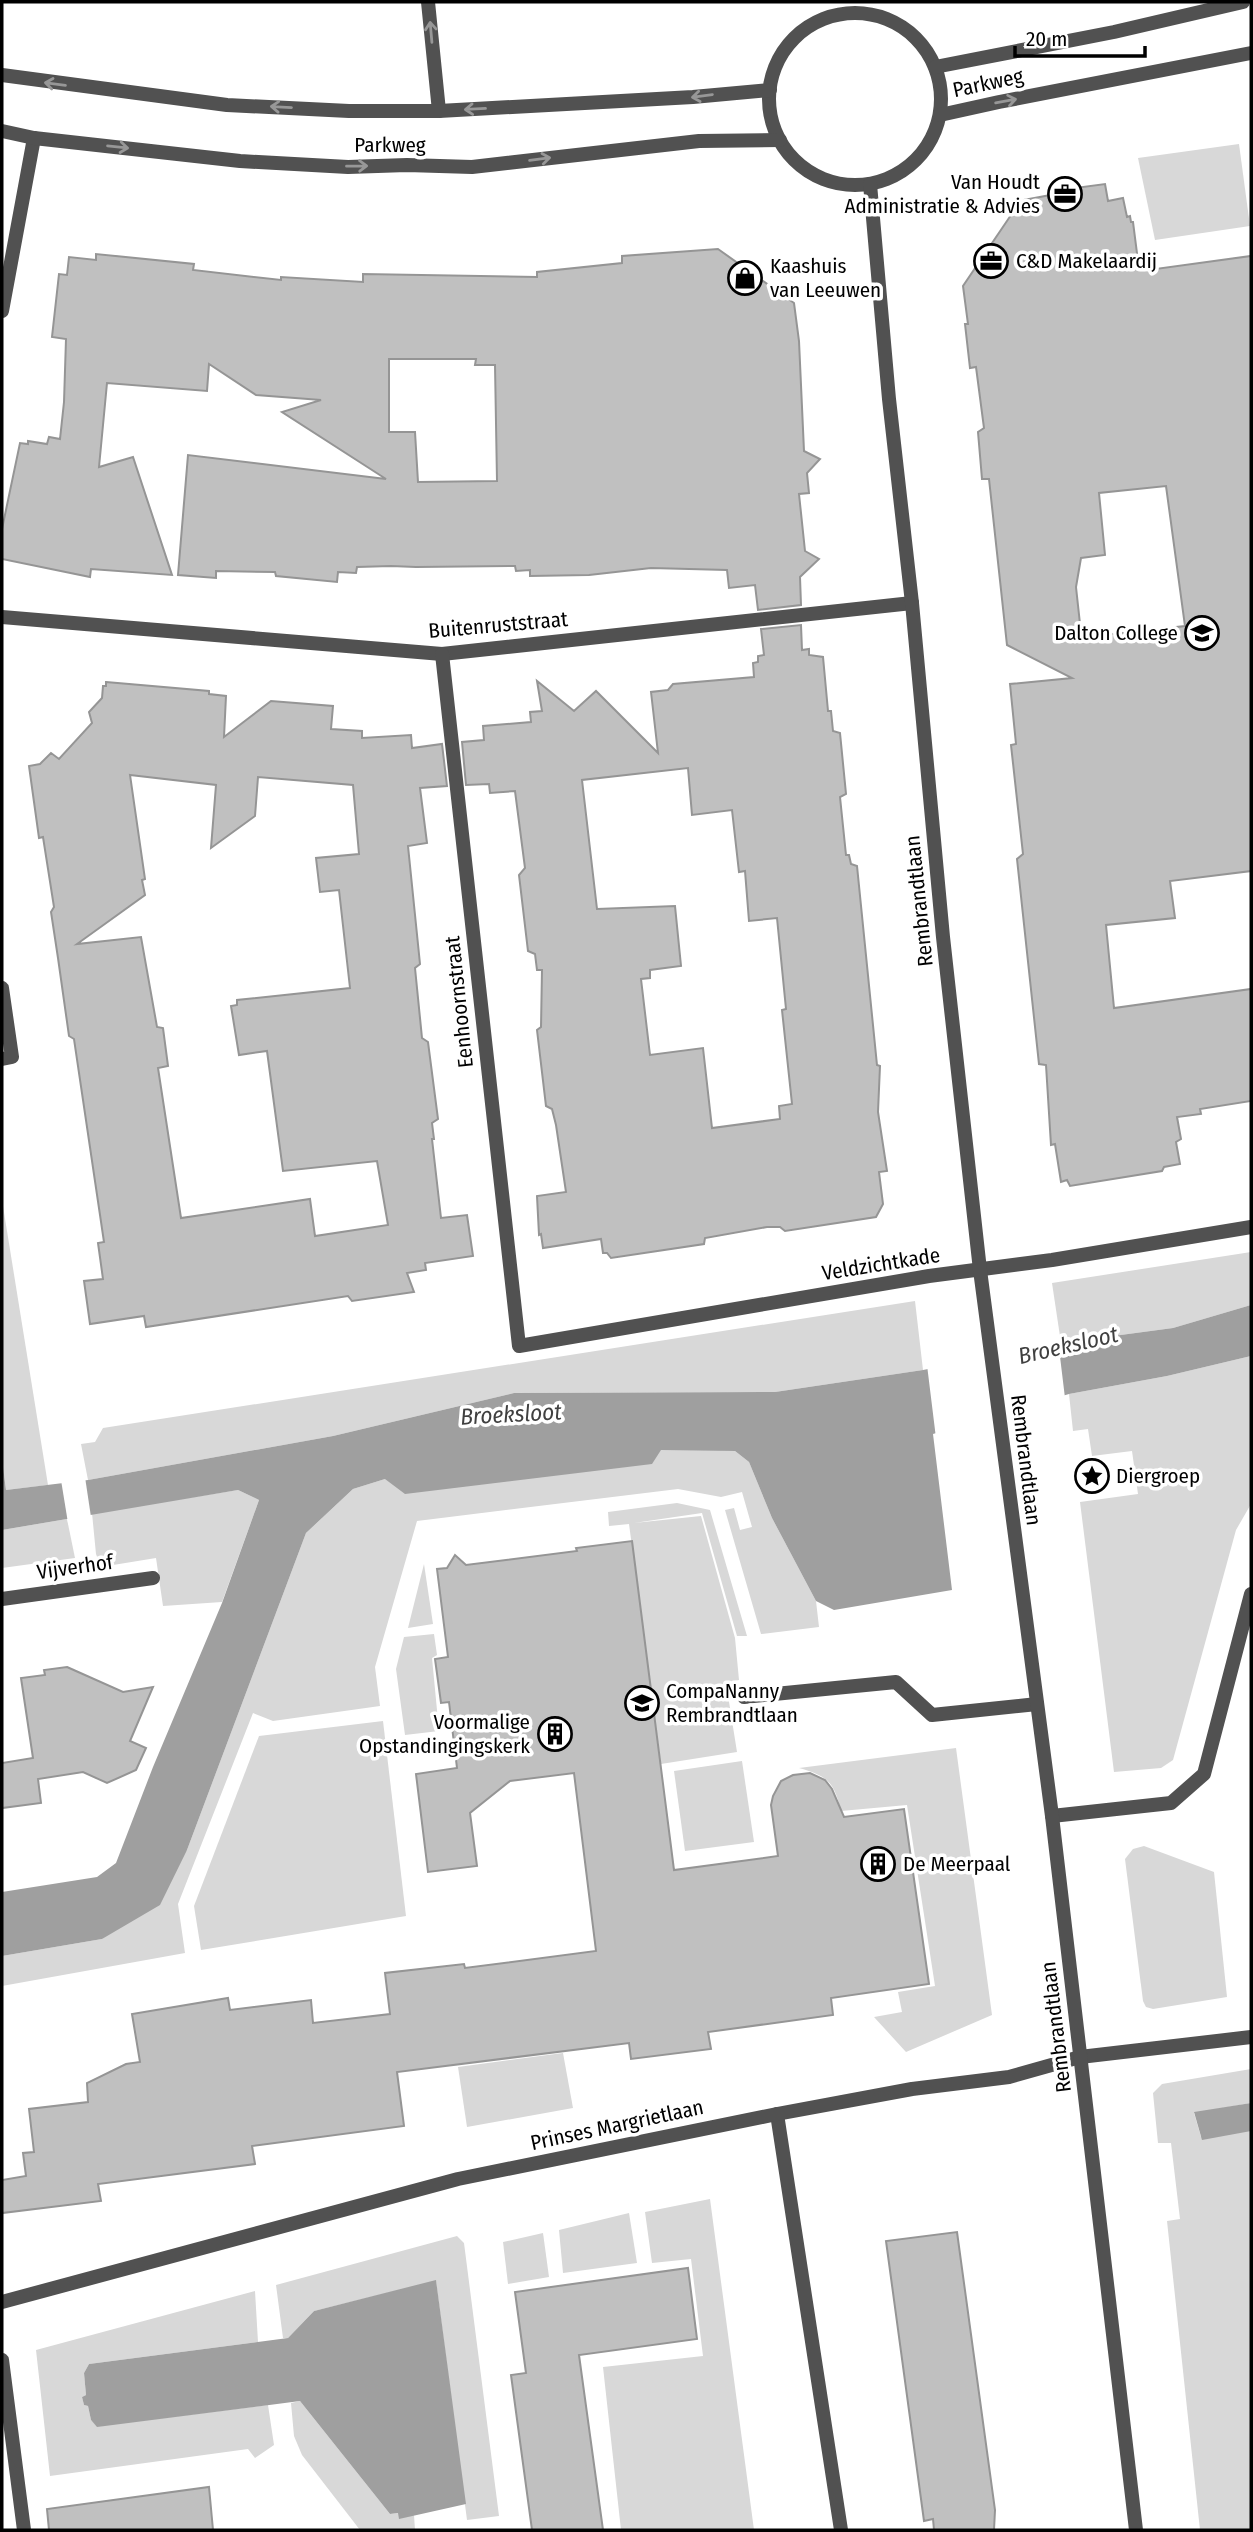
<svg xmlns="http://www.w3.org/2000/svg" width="1253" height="2532" font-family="'Fira Sans Condensed',sans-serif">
	<rect width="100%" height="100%" fill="#fff"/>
	<g fill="#d8d8d8">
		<polygon points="1239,144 1250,226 1155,240 1138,158"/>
		<polygon points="2,1200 48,1485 6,1490 2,1459"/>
		<polygon points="1251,1252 1251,1305 1173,1328 1061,1343 1052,1283"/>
		<polygon points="915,1301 923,1370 775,1392 514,1393 333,1436 88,1480 81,1444 95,1442 103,1428"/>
		<polygon points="1251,1356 1251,1504 1236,1530 1173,1760 1161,1768 1114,1772 1080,1502 1138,1494 1132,1451 1092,1456 1088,1429 1073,1431 1069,1394 1167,1376"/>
		<polygon points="703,1449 735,1451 749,1462 772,1518 816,1601 819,1627 761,1634 725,1510 734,1508 740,1530 752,1527 742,1492 721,1497 678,1489 417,1521 375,1667 380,1706 273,1721 253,1713 178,1904 185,1953 2,1986 2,1956 102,1939 187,1850 306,1533 353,1489 385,1479 660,1450"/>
		<polygon points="238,1490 259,1500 222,1602 163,1606 156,1558 107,1566 99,1562 96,1554 92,1513"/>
		<polygon points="677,1503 710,1510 747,1636 737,1636 702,1513 634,1523 701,1516 735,1638 739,1680 726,1683 737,1752 661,1764 629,1524 609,1526 608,1512"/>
		<polygon points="67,1519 75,1558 2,1568 2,1530"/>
		<polygon points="424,1564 433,1624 408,1628"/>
		<polygon points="434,1634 437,1655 432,1658 439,1731 405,1735 396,1669 404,1637"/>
		<polygon points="383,1721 406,1916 201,1950 194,1906 259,1736"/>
		<path d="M956,1748L992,2015L906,2052L874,2017L902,2012L898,1992L935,1986L907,1805L841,1811C834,1782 828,1776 799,1768Z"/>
		<polygon points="742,1761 754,1842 685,1851 674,1771"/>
		<polygon points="1144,1846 1214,1872 1227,1997 1153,2009 1146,2007 1143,2001 1125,1859 1133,1849"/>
		<polygon points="563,2053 573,2108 467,2127 458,2067"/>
		<polygon points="1251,2069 1251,2103 1194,2113 1201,2137 1251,2109 1251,2530 1200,2530 1167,2221 1180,2219 1171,2143 1158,2143 1153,2093 1162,2084"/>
		<polygon points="710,2199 754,2530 621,2530 603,2367 703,2356 691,2259 652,2263 645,2212"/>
		<polygon points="629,2213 637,2263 563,2273 559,2230"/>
		<polygon points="543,2233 549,2277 508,2284 503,2242"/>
		<polygon points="457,2236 464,2243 499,2516 467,2520 436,2281 314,2311 288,2338 283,2338 276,2285"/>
		<polygon points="255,2291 258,2342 89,2364 84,2373 86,2395 82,2397 84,2405 88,2406 91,2420 97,2426 268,2405 274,2445 255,2458 248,2449 50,2476 36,2350"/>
		<polygon points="300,2401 390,2514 399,2513 400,2518 414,2515 415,2530 360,2530 302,2455 294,2436 291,2403"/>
	</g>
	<g fill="#9f9f9f">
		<polygon points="1251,1305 1251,1356 1167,1376 1069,1394 933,1434 952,1590 834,1610 816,1601 772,1518 749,1462 735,1451 661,1450 652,1464 405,1494 385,1479 353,1489 306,1533 187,1850 160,1905 102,1939 2,1956 2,1892 97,1877 116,1863 153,1767 222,1603 259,1500 238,1490 2,1530 2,1459 6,1490 88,1480 333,1436 514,1393 775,1392 923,1370 1061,1343 1173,1328"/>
		<polygon points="1251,2103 1251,2131 1202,2140 1194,2112"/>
		<polygon points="436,2280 466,2504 399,2519 398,2513 390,2514 300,2401 97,2427 91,2420 88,2406 84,2405 82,2397 86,2395 84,2373 89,2364 288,2338 314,2311"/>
	</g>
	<g fill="#fff">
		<polygon points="1058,1340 1065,1398 937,1436 943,1495 927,1365"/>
		<polygon points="85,1477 91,1517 68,1523 61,1480"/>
	</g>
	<g fill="#c0c0c0" stroke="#959595" stroke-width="2" fill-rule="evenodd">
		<path d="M1105,184L1108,201L1123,198L1127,217L1130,216L1131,222H1133L1139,269L1155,266L1156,269L1251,256V871L1170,881L1175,918L1106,925L1114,1008L1251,989V1101L1200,1109L1201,1114L1177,1117L1181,1139L1176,1142L1180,1164L1164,1167L1162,1171L1070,1186L1067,1180L1061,1182L1055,1144L1051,1145L1046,1065L1039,1064L1017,859L1023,854L1011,745L1016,744L1010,684L1072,678L1007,645L989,479H982L978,432L984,428L976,367L970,368L965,324H968L963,286L1011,215L1024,200L1061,193L1060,190ZM1166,486L1185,626L1112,634L1081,633L1076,587L1081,558L1105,555L1099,493Z"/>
		<path d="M718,249L794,303L799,341L804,451L820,459L807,473L809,493L799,494L805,551L819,559L800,577L801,605L758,610L755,585L729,588L727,570L651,568L589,575L530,576V570L516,571L515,566L416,567L391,566L357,567L356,573L338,572L337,582L276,576L275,572L216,571V578L178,575L188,455L386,479L282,412L321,400L256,395L209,364L207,391L107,383L99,467L133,457L172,575L91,569L90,577L2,559V529L20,443L28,444V441L47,444L49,437L60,439L64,402L66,339L52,337L59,274L67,275L69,257L96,260V254L194,264L193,270L281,280V277L363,282V274L537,277V272L622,263V256ZM389,359H476L475,365H495L497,481L418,482L415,432H389Z"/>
		<path d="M801,625L802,650L809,649V655L823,657L828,711H831L833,731L840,733L846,794L840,797L846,855H849L851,864L857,866L877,1065L880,1066L878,1112L887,1171L879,1172L883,1204L876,1217L785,1231L780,1227H767L705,1238L704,1244L611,1258L607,1253H603L601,1239L543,1248L541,1234L539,1235L537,1196L566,1192L556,1125L552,1109L546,1106L537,1030L541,1027L542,970H537L535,954L528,951L519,875L525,868L515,791L490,793L489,784L466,785L462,742L484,740L483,726L531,722L530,712L542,711L537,681L574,711L596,691L658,753L651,692L668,690L673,684L754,677L753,663L758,662V656L764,655L761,629ZM688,768L692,815L732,810L739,872L745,871L749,921L777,918L786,1009L782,1010L792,1104L779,1106L780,1119L712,1128L703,1048L650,1055L641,979L650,978V970L681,966L675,906L597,909L582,780Z"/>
		<path d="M106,682L209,691V694L226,696L224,737L271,701L333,706L331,729L362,731V738L411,735L412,748L442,744L447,786L420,788L427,843L408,846L420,964L415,968L422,1038L428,1042L438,1119L432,1123L434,1139H432L441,1218L467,1215L473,1256L425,1263L426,1270L407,1273L414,1292L352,1301L348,1296L146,1327L144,1316L90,1324L84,1281L103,1279L98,1243L104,1242L74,1039L69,1036L58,958L51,912L54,907L43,837L39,838L29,766L40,764L51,753L59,759L92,723L89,712L102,698L103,686H106ZM130,775L216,785L211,848L255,816L258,777L353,785L359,854L316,858L320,892L339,890L350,988L237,1000V1005L231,1006L239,1055L267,1051L283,1171L377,1161L388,1225L315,1236L310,1199L181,1218L158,1068L168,1066L163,1028L157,1027L141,937L77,944L145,895L142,880L145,879Z"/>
		<polygon points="632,1541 674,1870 778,1856 771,1805 773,1796 781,1781 793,1775 810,1773 825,1780 832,1789 844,1817 904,1809 929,1984 831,1998 833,2015 708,2032 711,2049 631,2059 629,2043 397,2072 404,2126 252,2146 255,2164 98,2184 101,2201 2,2213 2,2180 26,2176 23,2153 34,2152 29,2109 88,2102 87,2083 126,2064 140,2062 132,2014 228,1998 230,2010 311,2000 313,2023 390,2014 385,1973 464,1964 465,1968 596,1951 574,1773 510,1781 470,1813 477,1866 428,1872 416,1774 457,1768 449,1702 441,1703 435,1659 448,1657 437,1569 447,1568 455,1555 466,1565 577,1551 576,1548"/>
		<polygon points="67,1667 123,1692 153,1687 130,1741 146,1748 136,1770 107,1783 83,1772 38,1779 41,1803 2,1808 2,1763 33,1758 21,1678 45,1675 44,1670"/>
		<polygon points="957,2232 995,2510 994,2530 934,2530 933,2519 924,2521 886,2241"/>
		<polygon points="688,2268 697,2339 579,2355 603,2530 532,2530 511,2375 526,2373 515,2292"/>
		<polygon points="209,2487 213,2530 49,2530 47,2509"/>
	</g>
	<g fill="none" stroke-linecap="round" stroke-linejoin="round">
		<polyline stroke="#515151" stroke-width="14" points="744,1697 896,1682 932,1715 1037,1704"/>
		<g stroke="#515151" stroke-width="14">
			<polyline points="428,2 439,111"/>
			<polyline points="2,311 34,138"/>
			<polyline points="2,617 442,654 912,603"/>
			<polyline points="442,654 519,1346 929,1276 1052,1260 1251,1227"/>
			<polyline points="2,988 12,1057 2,1059"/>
			<polyline points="2,1599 153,1578"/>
			<polyline points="1052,1816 1171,1803 1204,1774 1251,1594"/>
			<polyline points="777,2114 841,2530"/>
			<polyline points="2,2302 458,2179 777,2114 912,2089 1009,2077 1080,2057 1251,2037"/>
			<polyline points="2,2360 24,2530"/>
		</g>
		<g stroke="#515151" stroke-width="14">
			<circle cx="855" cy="99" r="86"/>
			<polyline points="935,67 1114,32 1243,2"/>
			<polyline points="2,75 227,105 349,111 439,111 693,97 770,90"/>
			<polyline points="940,115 999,102 1251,53"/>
			<polyline points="2,131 34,138 240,161 348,167 407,165 472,167 699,141 780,140"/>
			<polyline points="870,184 889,399 912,603 943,937 980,1270 1052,1816 1136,2530"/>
		</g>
	</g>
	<defs><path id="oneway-shaft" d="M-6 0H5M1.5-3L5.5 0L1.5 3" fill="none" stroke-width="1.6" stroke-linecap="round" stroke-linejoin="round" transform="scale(1.75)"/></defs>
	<g stroke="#979797">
		<use href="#oneway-shaft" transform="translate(431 32) rotate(-95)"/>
		<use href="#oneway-shaft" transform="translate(55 84) rotate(-173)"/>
		<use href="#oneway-shaft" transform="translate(702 96) rotate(172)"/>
		<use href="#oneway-shaft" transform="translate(1006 101) rotate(-10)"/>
		<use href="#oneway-shaft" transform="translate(281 107) rotate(-177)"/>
		<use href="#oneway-shaft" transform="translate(475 109) rotate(177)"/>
		<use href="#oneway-shaft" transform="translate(118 147) rotate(6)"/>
		<use href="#oneway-shaft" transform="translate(540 159) rotate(-7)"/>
		<use href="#oneway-shaft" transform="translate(357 166) rotate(-1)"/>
	</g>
	<defs>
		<g id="office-ring" transform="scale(1.75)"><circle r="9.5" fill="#fff" stroke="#000" stroke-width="1.5"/><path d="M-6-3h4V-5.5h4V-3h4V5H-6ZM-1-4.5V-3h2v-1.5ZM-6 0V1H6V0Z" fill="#000"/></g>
		<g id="shop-ring" transform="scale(1.75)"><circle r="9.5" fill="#fff" stroke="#000" stroke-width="1.5"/><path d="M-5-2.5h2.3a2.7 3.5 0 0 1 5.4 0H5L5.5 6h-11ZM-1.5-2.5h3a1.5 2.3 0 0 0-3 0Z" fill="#000"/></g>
		<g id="school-ring" transform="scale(1.75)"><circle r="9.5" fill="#fff" stroke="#000" stroke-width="1.5"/><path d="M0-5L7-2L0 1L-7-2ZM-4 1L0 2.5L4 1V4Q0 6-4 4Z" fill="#000"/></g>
		<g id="sight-ring" transform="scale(1.75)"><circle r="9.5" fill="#fff" stroke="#000" stroke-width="1.5"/><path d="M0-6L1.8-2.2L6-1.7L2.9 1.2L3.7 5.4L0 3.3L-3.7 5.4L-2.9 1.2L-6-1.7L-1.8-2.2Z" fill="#000"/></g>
		<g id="building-ring" transform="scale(1.75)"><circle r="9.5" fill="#fff" stroke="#000" stroke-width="1.5"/><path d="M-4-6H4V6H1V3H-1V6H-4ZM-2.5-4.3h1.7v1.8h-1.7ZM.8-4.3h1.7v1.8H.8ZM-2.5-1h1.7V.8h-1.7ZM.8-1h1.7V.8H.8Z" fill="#000"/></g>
	</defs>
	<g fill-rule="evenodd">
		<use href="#office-ring" x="1065" y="194"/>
		<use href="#office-ring" x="991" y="261"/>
		<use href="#shop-ring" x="745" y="278"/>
		<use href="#school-ring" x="1202" y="633"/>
		<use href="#sight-ring" x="1092" y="1476"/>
		<use href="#school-ring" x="642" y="1703"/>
		<use href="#building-ring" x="555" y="1734"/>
		<use href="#building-ring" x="878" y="1864"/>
	</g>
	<g text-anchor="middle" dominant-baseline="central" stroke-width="7" stroke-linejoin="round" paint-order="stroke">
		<g font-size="21" fill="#000" stroke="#fff">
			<text transform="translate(988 83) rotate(-12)">Parkweg</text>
			<text x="390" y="145">Parkweg</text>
			<text transform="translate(498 625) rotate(-5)">Buitenruststraat</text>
			<text transform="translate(919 901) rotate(-96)">Rembrandtlaan</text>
			<text transform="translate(459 1002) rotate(-96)">Eenhoornstraat</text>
			<text transform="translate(881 1264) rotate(-9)">Veldzichtkade</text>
			<text transform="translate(1026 1460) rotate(83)">Rembrandtlaan</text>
			<text transform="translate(75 1567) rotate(-8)">Vijverhof</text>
			<text transform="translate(1056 2027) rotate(-97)">Rembrandtlaan</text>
			<text transform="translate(617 2125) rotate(-12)">Prinses Margrietlaan</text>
		</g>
		<g font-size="21" fill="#000" stroke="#fff" text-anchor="start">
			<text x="1040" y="182" text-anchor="end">Van Houdt<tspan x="1040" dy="24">Administratie &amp; Advies</tspan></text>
			<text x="1016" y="261">C&amp;D Makelaardij</text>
			<text x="770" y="266">Kaashuis<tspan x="770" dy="24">van Leeuwen</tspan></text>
			<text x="1178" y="633" text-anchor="end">Dalton College</text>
			<text x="1116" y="1476">Diergroep</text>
			<text x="666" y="1691">CompaNanny<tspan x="666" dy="24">Rembrandtlaan</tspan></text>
			<text x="530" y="1722" text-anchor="end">Voormalige<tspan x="530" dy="24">Opstandingingskerk</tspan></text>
			<text x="903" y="1864">De Meerpaal</text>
		</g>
		<g font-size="23" font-style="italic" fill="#404040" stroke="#fff">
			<text transform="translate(1068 1345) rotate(-13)">Broeksloot</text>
			<text transform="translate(511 1414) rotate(-3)">Broeksloot</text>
		</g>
	</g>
	<rect width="1253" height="2532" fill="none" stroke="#000000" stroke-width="7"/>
	<path d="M1015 46v10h130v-10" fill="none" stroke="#000000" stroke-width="3.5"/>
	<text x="1026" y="46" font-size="21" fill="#000000" stroke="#ffffff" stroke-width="5" paint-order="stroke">20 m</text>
</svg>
